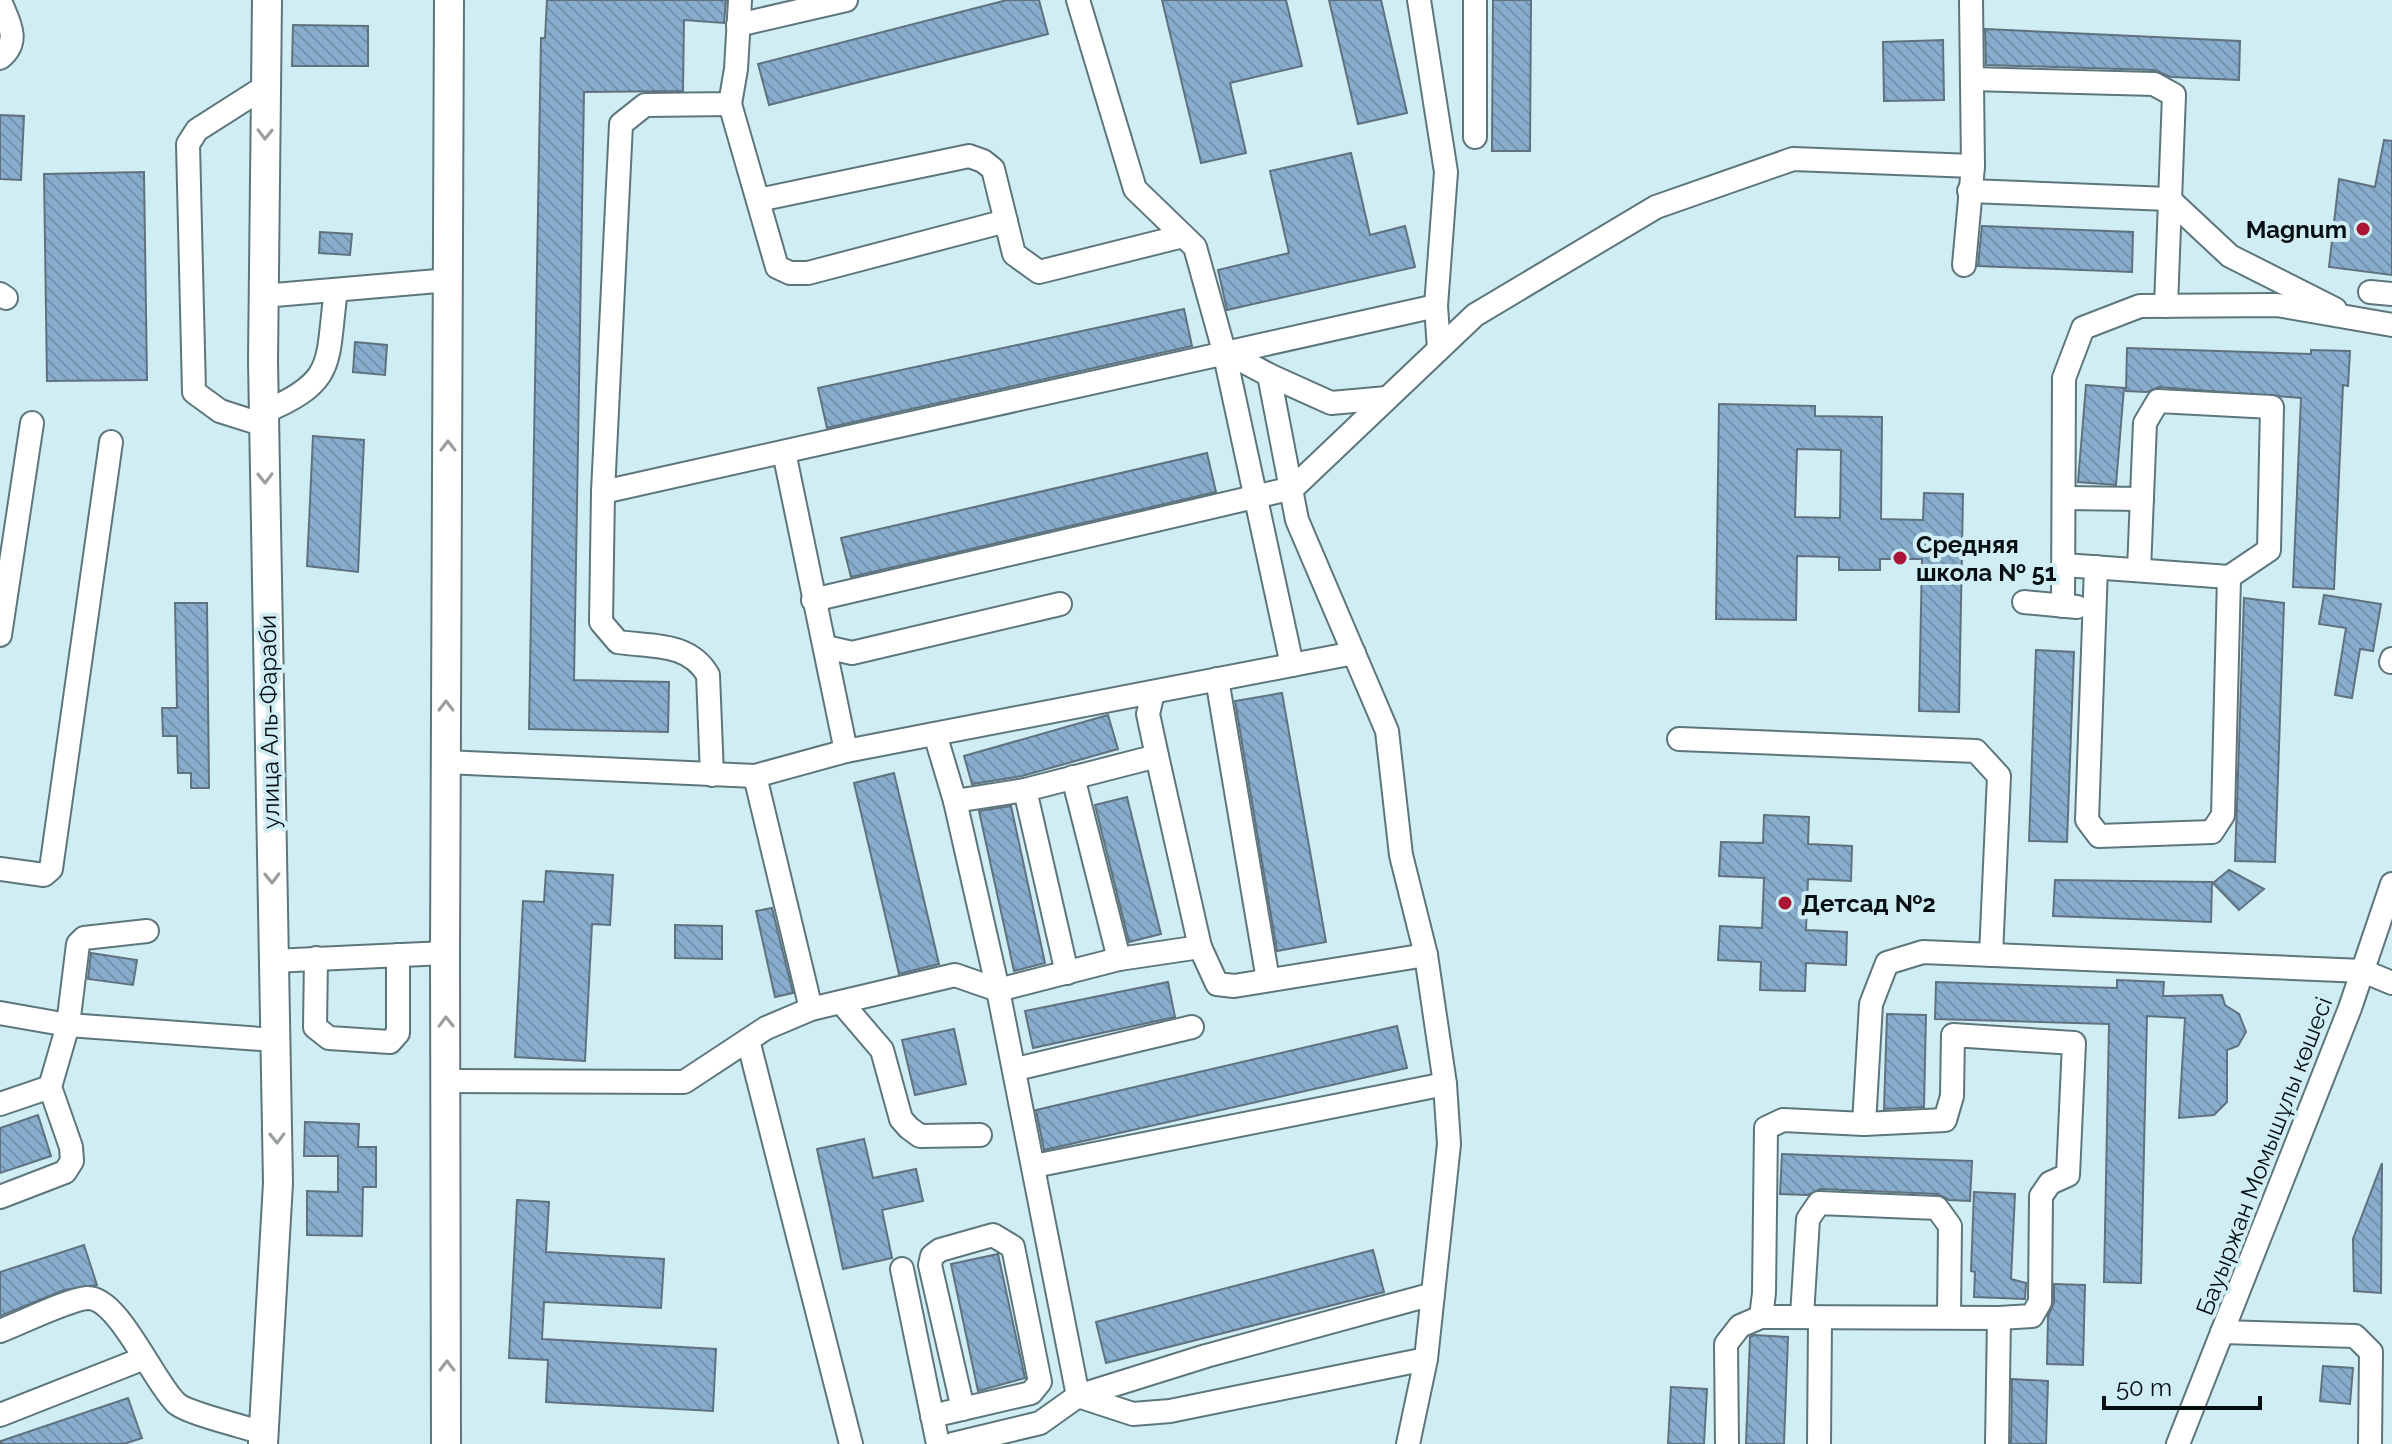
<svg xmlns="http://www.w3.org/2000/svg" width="2392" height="1444" font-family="Raleway,sans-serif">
	<defs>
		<pattern id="building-back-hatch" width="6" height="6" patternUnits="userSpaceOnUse" patternTransform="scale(2)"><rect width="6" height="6" fill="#88accc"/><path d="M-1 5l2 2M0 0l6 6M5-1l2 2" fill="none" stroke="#7493ae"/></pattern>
	</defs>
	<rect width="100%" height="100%" fill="#d1edf4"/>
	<g fill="url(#building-back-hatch)" stroke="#607180" stroke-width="2" fill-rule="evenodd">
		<polygon points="547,0 726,0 724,23 684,20 683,91 584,92 574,680 669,682 668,732 529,729 541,38 545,38"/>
		<polygon points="1007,0 1039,0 1048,34 769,105 758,64"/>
		<polygon points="1162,0 1286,0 1302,66 1230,83 1246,153 1201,163"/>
		<polygon points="1329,0 1381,0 1407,113 1358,124"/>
		<polygon points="1493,0 1531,0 1530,151 1492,151"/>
		<polygon points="293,25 368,26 368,66 292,66"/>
		<polygon points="1985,29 2240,41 2239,80 2171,77 2154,70 1986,65"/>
		<polygon points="1943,40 1944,100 1884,101 1883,42"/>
		<polygon points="0,115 24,116 21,180 0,179"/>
		<polygon points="2384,140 2392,141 2392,275 2329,267 2339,179 2375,187"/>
		<polygon points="1351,153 1370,235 1405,226 1415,267 1227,310 1218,270 1289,253 1270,171"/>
		<polygon points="144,172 147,380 47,381 44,174"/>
		<polygon points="1982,226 2133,232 2132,272 1978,266"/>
		<polygon points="320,232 352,234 350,255 319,253"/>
		<polygon points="1184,309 1192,346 827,428 818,388"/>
		<polygon points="355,342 387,345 385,375 353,372"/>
		<polygon points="2127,348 2311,354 2311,350 2350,351 2348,386 2343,385 2334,589 2293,587 2301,398 2159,387 2147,392 2126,391"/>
		<polygon points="2086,385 2124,388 2116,485 2078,482"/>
		<path d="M1719,404L1815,406V416L1882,417L1881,519L1923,520L1924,493L1963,494L1959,712L1919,711L1922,559H1880V570H1839V557L1797,556L1796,620L1716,619ZM1797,449L1841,450L1840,518L1795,517Z"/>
		<polygon points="313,436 364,440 358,572 307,566"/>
		<polygon points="1207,453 1216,492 851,577 841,538"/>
		<polygon points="2324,595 2381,604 2373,651 2360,649 2352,698 2335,695 2346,628 2319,624"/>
		<polygon points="2244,598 2284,603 2275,862 2235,861"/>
		<polygon points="175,603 207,603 209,788 191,788 191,773 178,773 177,736 163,736 162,708 177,708"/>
		<polygon points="2036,650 2074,652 2067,842 2029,841"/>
		<polygon points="1282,693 1326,942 1277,951 1235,701"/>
		<polygon points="1108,715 1118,749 1022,776 972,784 964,756"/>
		<polygon points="894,773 939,964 899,974 854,783"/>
		<polygon points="1127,797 1161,934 1129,942 1095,805"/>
		<polygon points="1011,806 1045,963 1014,971 979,811"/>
		<polygon points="1764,815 1809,817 1808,844 1852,846 1851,881 1808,879 1806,930 1847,932 1846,965 1806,963 1805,991 1760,990 1761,962 1718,960 1720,926 1762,928 1764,878 1719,876 1721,842 1763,843"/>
		<polygon points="2229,870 2264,889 2239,910 2213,883"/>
		<polygon points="546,871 613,875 610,925 592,924 585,1061 515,1057 523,901 544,902"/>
		<polygon points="2055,880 2212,882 2211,922 2053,916"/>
		<polygon points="772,908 793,993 775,997 756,911"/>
		<polygon points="675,925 722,926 722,959 675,958"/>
		<polygon points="91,953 137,960 133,985 88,979"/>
		<polygon points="2117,980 2164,982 2163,996 2222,995 2225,1005 2239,1014 2246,1032 2238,1046 2227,1050 2227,1102 2214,1115 2179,1118 2185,1018 2147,1016 2141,1283 2104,1282 2109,1024 1935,1019 1936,982 2117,988"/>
		<polygon points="1168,982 1175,1017 1033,1048 1025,1011"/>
		<polygon points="1887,1014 1926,1015 1924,1107 1884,1109"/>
		<polygon points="1397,1026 1407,1068 1044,1150 1036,1110"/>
		<polygon points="954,1029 966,1084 915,1095 902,1040"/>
		<polygon points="38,1115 51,1156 0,1173 0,1128"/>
		<polygon points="305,1122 359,1124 358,1147 376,1147 376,1187 363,1187 362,1236 307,1235 307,1191 338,1192 338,1156 304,1156"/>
		<polygon points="864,1139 873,1178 916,1169 923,1201 882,1210 892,1258 843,1269 817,1149"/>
		<polygon points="1782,1154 1972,1161 1970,1201 1949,1200 1938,1194 1820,1189 1808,1195 1780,1194"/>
		<polygon points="2382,1163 2381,1293 2354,1291 2353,1239"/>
		<polygon points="1974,1192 2015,1194 2011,1279 2026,1283 2025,1299 1974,1297 1975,1272 1971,1271"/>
		<polygon points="517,1200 549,1202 546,1252 664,1259 661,1308 544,1302 542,1339 716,1349 713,1411 546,1402 548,1360 509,1358"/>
		<polygon points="84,1245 97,1285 64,1290 0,1316 0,1272"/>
		<polygon points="1373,1250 1384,1292 1106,1363 1096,1322"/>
		<polygon points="998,1254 1025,1378 978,1391 951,1264"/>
		<polygon points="2054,1284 2085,1285 2083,1365 2047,1364 2048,1316 2054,1303"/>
		<polygon points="1754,1335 1788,1337 1784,1444 1746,1444 1750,1337"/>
		<polygon points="2323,1366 2353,1368 2350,1404 2320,1401"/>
		<polygon points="2012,1379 2048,1381 2046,1444 2011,1444"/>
		<polygon points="1671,1387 1707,1389 1704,1444 1668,1444"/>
		<polygon points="128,1398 142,1438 124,1444 1,1444 1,1441"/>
	</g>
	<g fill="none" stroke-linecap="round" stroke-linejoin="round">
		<g stroke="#5d767c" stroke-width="26">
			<g id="minor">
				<polyline points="1078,0 1135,189 1195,247 1224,351 1269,375 1297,520 1387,731 1401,855 1426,955 1445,1084 1449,1144 1426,1359 1170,1411 1133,1414 1078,1396"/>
				<polyline points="1419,0 1446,172 1436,306 1439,349"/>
				<polyline points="1475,0 1475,137"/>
				<path d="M0,1C9,23 21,41 0,58"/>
				<polyline points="738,25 846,0"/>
				<polyline points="1972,79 2154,84 2174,95 2166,306"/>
				<polyline points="730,104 777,267 790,273 808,273 1006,221"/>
				<polyline points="1969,191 2169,199 2230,256 2335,309"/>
				<polyline points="758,200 969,156 983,161 993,169 1014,254 1039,272 1183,236"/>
				<polyline points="1964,265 1973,166 1971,0"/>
				<polyline points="2370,292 2392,294"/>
				<polyline points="0,294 6,298"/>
				<polyline points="263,296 449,280"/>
				<polyline points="1224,351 1292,665"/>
				<polyline points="1269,375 1331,403 1387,398"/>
				<path d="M264,412C338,381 326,362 336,290"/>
				<polyline points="264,425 220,411 194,392 188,144 197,130 266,86"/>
				<polyline points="784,452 846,751"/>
				<polyline points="603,492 1436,306"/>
				<polyline points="2064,498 2142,499"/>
				<polyline points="2064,565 2229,577 2269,550 2272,407 2158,401 2145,423 2139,570"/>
				<polyline points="2096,567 2087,820 2099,836 2212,832 2223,815 2229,577"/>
				<polyline points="813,600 1293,488 1475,315 1656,207 1793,159 1973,166"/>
				<polyline points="2024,602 2077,607"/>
				<polyline points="2063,606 2064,378 2083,328 2140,306 2277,305 2392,325"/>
				<polyline points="0,635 32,423"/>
				<polyline points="826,647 852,653 1060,604"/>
				<polyline points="2391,662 2392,659"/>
				<polyline points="1217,679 1268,980"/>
				<polyline points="1153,692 1148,714 1157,756 1200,947 1217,984 1234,986 1426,955"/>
				<polyline points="935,734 955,801 998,990 1119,959 1200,947"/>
				<polyline points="1679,739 1976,751 1999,776 1991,955"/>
				<polyline points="446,762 755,776 846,751 1354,653"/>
				<path d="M712,775L708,675C689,642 652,647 618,642L601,622L603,492L621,124L645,105L730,104L736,69L740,0"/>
				<polyline points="755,776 811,1009"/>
				<polyline points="1073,777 1119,959"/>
				<polyline points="955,801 1025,790"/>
				<polyline points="0,869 44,875 51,869 111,442"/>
				<polyline points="316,958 315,1027 329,1038 390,1042 398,1033 398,955"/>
				<polyline points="273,961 445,953"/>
				<polyline points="1067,973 1025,790 1157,756"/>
				<polyline points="841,1002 882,1050 901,1119 909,1128 920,1136 980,1135"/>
				<polyline points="0,1013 68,1025 275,1040"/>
				<polyline points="748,1040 851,1444"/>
				<polyline points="1016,1069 1192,1027"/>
				<polyline points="447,1081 684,1082 766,1028 811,1009 955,975 998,990 1078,1396 1040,1423 953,1444"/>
				<polyline points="0,1104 50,1087"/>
				<polyline points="1034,1166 1445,1084"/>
				<polyline points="0,1197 65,1172 72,1161 71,1147 50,1087 68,1025 78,944 84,938 147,931"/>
				<polyline points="902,1269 938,1444"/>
				<polyline points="1802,1316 1808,1219 1819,1203 1937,1208 1950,1226 1949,1317"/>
				<polyline points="1761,1317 1999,1318 2032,1316 2040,1302 2041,1196 2050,1183 2068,1175 2074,1043 1953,1035 1952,1096 1945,1120 1864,1124"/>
				<path d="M0,1331C21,1323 67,1300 87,1298C118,1296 153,1381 176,1403C186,1413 246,1427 263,1433"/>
				<polyline points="2222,1332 2355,1336 2371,1352 2370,1444"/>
				<polyline points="1078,1396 1206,1356 1433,1294"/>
				<polyline points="0,1415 142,1359"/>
				<polyline points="932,1416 1031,1393 1040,1382 1013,1247 993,1235 940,1250 932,1256 930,1265 963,1409"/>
				<polyline points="1408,1444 1426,1359"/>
				<polyline points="1727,1444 1726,1344 1740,1326 1761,1317 1764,1293 1766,1128 1783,1120 1864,1124 1871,1004 1887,963 1923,952 2363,971 2392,983"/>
				<polyline points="1819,1444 1820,1319"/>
				<polyline points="1997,1444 1999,1318"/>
				<polyline points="2178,1444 2350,1008 2392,884"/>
			</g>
		</g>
		<g stroke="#5d767c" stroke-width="32">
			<g id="major">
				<polyline points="263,1444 278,1183 263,361 267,0"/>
				<polyline points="446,1444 445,953 449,0"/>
			</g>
		</g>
		<use href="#minor" stroke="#fff" stroke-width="22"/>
		<use href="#major" stroke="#fff" stroke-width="28"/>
	</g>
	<defs><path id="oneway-chevron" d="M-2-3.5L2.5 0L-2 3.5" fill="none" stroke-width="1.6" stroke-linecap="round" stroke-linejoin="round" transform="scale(2)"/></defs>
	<g stroke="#9b9fa0">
		<use href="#oneway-chevron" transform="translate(265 134) rotate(91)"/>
		<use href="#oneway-chevron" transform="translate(448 446) rotate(-90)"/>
		<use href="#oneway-chevron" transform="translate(265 478) rotate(89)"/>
		<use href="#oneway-chevron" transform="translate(446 706) rotate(-90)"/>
		<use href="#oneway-chevron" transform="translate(272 878) rotate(89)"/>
		<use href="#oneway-chevron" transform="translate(446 1022) rotate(-91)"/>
		<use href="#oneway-chevron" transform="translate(277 1138) rotate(89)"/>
		<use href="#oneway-chevron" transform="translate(447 1366) rotate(-90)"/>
	</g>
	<g fill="#ab1535" stroke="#d1edf4" stroke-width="3">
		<circle cx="2363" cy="229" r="8"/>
		<circle cx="1900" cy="558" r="8"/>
		<circle cx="1785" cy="903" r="8"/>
	</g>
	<g text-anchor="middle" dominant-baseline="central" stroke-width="8" stroke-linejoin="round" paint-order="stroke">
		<g font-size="24" font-weight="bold" fill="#050f11" stroke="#d1edf4" text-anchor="start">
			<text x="2347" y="229" text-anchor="end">Magnum</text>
			<text x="1916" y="544">Средняя<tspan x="1916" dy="28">школа № 51</tspan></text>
			<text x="1801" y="903">Детсад №2</text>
		</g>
		<g font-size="24" fill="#050f11" stroke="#d1edf4">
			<text transform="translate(269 722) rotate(-91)">улица Аль-Фараби</text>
			<text transform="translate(2264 1156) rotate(-69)">Бауыржан Момышұлы көшесі</text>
		</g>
	</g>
	<path d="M2104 1396v12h156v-12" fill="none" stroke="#050f11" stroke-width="4"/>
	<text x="2116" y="1396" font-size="24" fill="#050f11" stroke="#d1edf4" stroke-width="6" paint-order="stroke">50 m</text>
</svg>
